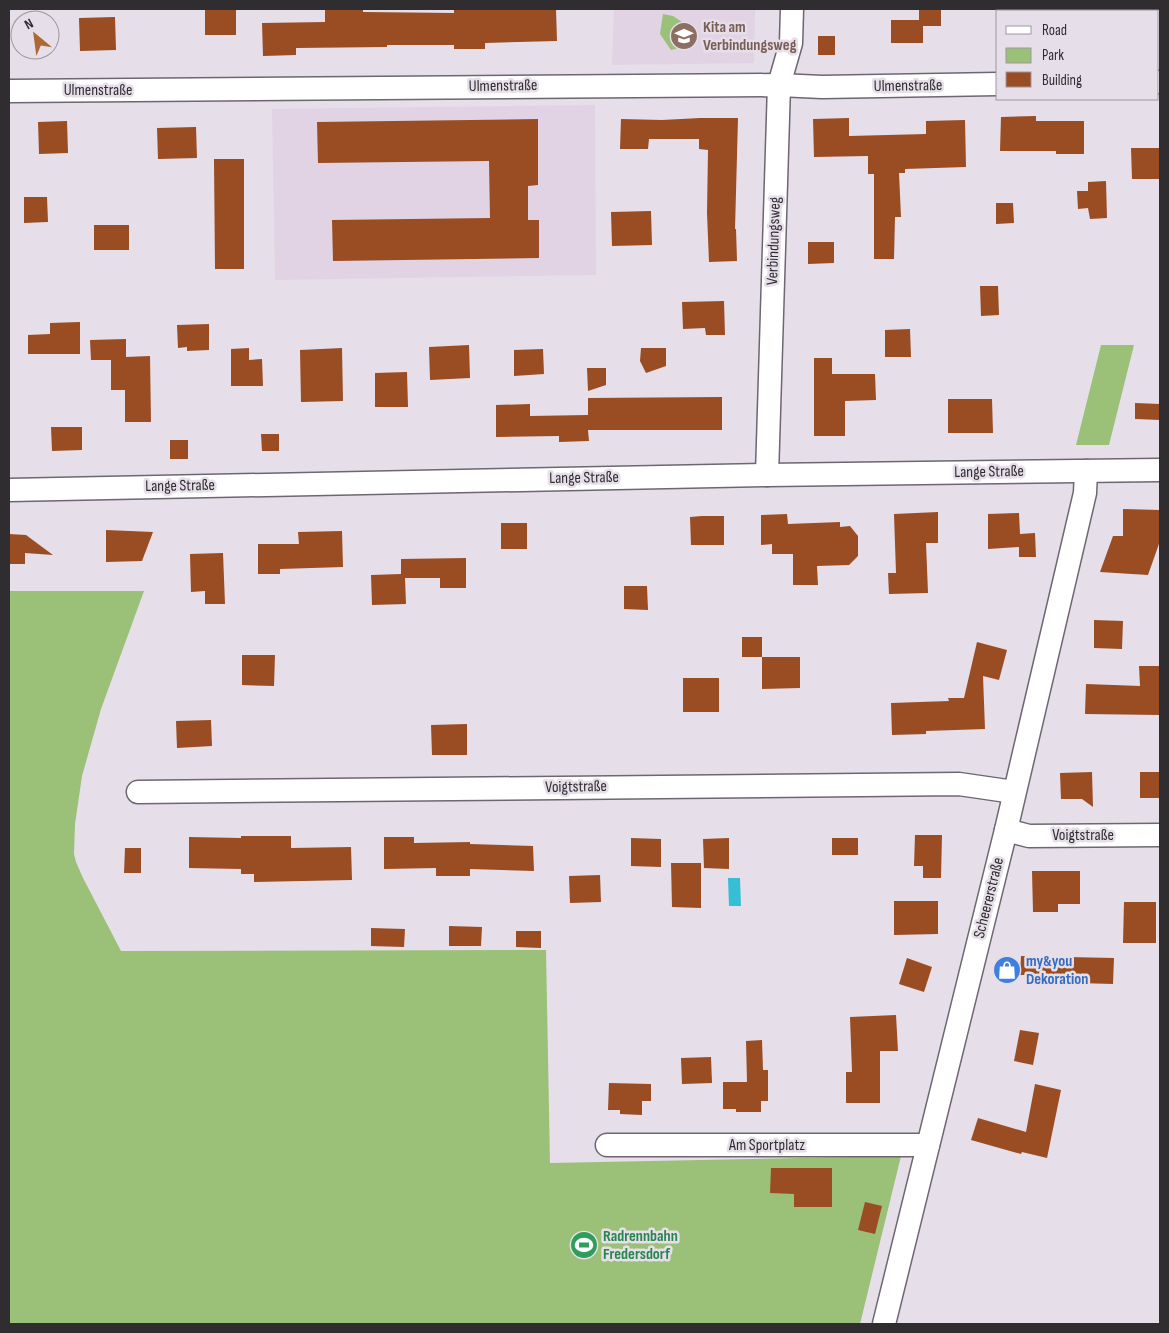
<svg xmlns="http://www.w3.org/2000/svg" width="1169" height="1333" font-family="'Sofia Sans Condensed',sans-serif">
	<rect width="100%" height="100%" fill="#e6dee9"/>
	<g fill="#e1d3e4">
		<polygon points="614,9 755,9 754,63 612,65"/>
		<polygon points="595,105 596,275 275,280 272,109"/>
	</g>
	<g fill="#9ac177">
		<polygon points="663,14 673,16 685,24 688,35 679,48 671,50 660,34"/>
		<polygon points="1101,345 1134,345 1109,445 1076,445"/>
		<polygon points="9,591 144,591 101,709 82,776 75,824 74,854 76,862 83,878 121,951 546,950 550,1163 901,1156 860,1324 9,1324"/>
	</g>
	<polygon fill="#34bfd5" points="728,878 740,878 741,906 729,906"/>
	<g fill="#9a4c23">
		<rect x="205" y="9" width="31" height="26"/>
		<polygon points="325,9 363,9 363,12 454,13 454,9 556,9 557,41 485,43 485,49 454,49 454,45 387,45 387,47 296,48 296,55 263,56 262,23 325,22"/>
		<polygon points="919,9 941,9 941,26 923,26 923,43 891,43 891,20 919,20"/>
		<polygon points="115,17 116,50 80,51 79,18"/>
		<rect x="818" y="36" width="17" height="19"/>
		<polygon points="1036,116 1036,121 1084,121 1084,154 1056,154 1056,151 1000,151 1001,117"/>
		<polygon points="700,118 738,118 735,229 736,229 737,261 709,262 707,213 708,150 699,149 699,139 649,139 648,149 620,149 621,119 662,120"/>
		<polygon points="849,118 849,136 926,134 926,121 965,120 966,167 905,169 905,173 899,173 901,217 895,217 894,259 874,259 874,174 868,174 868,156 814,157 813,119"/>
		<polygon points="538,119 538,185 528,186 528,220 539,220 539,258 333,261 332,220 490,218 489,161 318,163 317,122"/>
		<polygon points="67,121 68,153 39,154 38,122"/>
		<polygon points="196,127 197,158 158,159 157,128"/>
		<polygon points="1131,148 1160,148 1160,179 1132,179"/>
		<polygon points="214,159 244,159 244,269 215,269"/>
		<polygon points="1106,181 1107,218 1090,219 1088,208 1078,209 1077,191 1088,191 1088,182"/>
		<polygon points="24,197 47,197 48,222 24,223"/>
		<polygon points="996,203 1013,203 1014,223 996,224"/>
		<polygon points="651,211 652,245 612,246 611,212"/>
		<rect x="94" y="225" width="35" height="25"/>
		<polygon points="808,242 834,242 834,263 808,264"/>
		<polygon points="980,286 998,286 999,315 981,316"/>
		<polygon points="724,301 725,335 706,335 705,328 683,329 682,302"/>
		<polygon points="80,322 80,354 28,354 28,335 50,334 50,323"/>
		<polygon points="209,324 209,350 187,351 187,347 178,348 177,325"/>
		<polygon points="910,329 911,357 885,357 885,330"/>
		<polygon points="126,339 126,357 150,356 151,422 125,422 125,390 111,390 111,360 91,360 90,340"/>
		<polygon points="469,345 470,378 430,380 429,347"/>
		<polygon points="249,348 249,360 262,359 263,386 231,386 231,349"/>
		<polygon points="342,348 343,401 301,402 300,350"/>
		<polygon points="641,348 666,348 666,366 646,373 640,361"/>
		<polygon points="543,349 544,374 514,376 514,350"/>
		<polygon points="814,358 832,358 832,374 875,374 876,400 845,401 845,436 814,436"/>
		<polygon points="587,368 606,368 606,385 588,391"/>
		<polygon points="407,372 408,407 375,407 375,373"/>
		<polygon points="722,397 722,430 588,430 589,441 559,442 559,436 496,437 496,405 530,404 530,416 588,415 588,398"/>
		<polygon points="948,399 992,399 993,433 948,433"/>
		<polygon points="1135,403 1160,404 1160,420 1135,419"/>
		<polygon points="51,427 82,427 82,450 52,451"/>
		<polygon points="261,434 279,434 279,451 262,451"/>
		<rect x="170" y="440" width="18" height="19"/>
		<polygon points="1123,509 1160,510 1160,541 1148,575 1100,572 1113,536 1123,536"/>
		<polygon points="938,512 938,543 926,543 928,593 889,594 888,573 896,573 894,514"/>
		<polygon points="1019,513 1020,534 1035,533 1036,557 1019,557 1019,547 988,549 988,514"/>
		<polygon points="787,514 788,524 840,522 840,527 850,526 858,536 858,556 849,565 817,566 818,585 793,585 793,554 772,554 772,544 761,545 761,515"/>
		<polygon points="702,516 724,516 724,545 691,545 690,517"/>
		<rect x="501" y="523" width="26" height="26"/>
		<polygon points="106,530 153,532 142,561 106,562"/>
		<polygon points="342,531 343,567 280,569 280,574 258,574 258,544 299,544 298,532"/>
		<polygon points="9,534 26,535 53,555 25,553 25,564 9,564"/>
		<polygon points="223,553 225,604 205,604 205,591 191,592 190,554"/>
		<polygon points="466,558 466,588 440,588 440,578 405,578 406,604 372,605 371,575 401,574 401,559"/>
		<polygon points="624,586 647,586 648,610 624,609"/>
		<polygon points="1094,620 1123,621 1122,649 1094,648"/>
		<rect x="742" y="637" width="20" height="20"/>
		<polygon points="977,642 1007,650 999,680 983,676 985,729 926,731 926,734 892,735 891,703 949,701 948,698 964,698"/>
		<polygon points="242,655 275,655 274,686 242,685"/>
		<polygon points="762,657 800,657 800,688 762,689"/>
		<polygon points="1139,666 1160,666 1160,715 1085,714 1086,684 1140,686"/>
		<rect x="683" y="678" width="36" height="34"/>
		<polygon points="211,720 212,746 177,748 176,721"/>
		<polygon points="467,724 467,755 432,755 431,725"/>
		<polygon points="1092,772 1093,807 1082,799 1061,799 1060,773"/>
		<rect x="1140" y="772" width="20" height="26"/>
		<polygon points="915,835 942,835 941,878 923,878 923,866 914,866"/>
		<polygon points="241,836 291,836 291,848 351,847 352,880 254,882 254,874 241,874 241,869 189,868 189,837 241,838"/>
		<polygon points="384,837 414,837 414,843 470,842 470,844 533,846 534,871 470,869 470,876 436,876 436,868 384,869"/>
		<polygon points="631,838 661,839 661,867 631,866"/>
		<polygon points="729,838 729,869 704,868 703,839"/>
		<rect x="832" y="838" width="26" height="17"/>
		<polygon points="125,848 141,848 141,873 124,873"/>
		<polygon points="671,863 701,863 701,908 672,907"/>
		<polygon points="1032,871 1080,871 1080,904 1058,904 1058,912 1033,912"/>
		<polygon points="600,875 601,902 570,903 569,876"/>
		<polygon points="894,901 938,901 938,934 894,935"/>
		<polygon points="1124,902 1156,902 1156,943 1123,943"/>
		<polygon points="449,926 482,927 481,946 449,946"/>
		<polygon points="371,928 405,929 404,947 371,946"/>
		<polygon points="516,931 541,931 541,948 516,947"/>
		<polygon points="1021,956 1114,958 1113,984 1044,982 1044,975 1020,975"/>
		<polygon points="907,958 932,967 924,992 899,984"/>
		<polygon points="896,1015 898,1051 880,1051 880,1103 846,1103 846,1072 852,1072 850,1017"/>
		<polygon points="1020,1030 1039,1033 1033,1065 1014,1061"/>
		<polygon points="762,1040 763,1070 768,1070 768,1101 761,1101 761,1112 736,1112 736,1109 723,1109 723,1082 747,1082 746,1041"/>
		<polygon points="711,1057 712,1083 682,1084 681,1058"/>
		<polygon points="609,1083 651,1084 651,1101 642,1101 642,1115 620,1114 620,1110 608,1110"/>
		<polygon points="1035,1084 1061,1090 1047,1158 1022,1152 1021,1154 971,1140 978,1118 1026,1132"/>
		<polygon points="771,1168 832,1168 832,1207 794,1207 794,1194 770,1193"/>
		<polygon points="865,1202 882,1206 875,1234 858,1230"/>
	</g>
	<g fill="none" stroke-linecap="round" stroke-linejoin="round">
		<g stroke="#6e6670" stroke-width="25">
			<g id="minor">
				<polyline points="1158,82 1160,82"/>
				<polyline points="9,91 779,85 822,87 998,84"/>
				<polyline points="767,475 779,85 791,43 792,9"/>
				<polyline points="9,490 767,475 1160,470"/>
				<polyline points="138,792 959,784 1014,792"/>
				<polyline points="1006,830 1029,836 1160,835"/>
				<polyline points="607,1145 928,1145"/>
				<polyline points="884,1324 1006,830 1085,493 1086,471"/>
			</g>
		</g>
		<use href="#minor" stroke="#fff" stroke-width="22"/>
	</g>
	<defs>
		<g id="school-disc" transform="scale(1.4375)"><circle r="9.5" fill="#8d6e63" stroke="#e6dee9"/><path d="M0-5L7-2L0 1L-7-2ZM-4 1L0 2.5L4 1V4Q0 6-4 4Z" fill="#fff"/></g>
		<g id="shop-disc" transform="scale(1.4375)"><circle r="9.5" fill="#3f7fe0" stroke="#e6dee9"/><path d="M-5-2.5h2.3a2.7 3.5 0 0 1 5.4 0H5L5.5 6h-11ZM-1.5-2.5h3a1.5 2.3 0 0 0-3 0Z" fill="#fff"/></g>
		<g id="stadium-disc" transform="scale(1.4375)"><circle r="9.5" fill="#2e9e5b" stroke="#e6dee9"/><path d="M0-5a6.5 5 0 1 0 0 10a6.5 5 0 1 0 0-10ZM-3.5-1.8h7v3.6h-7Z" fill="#fff"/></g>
	</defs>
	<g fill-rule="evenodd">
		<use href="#school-disc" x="684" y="36"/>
		<use href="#shop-disc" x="1007" y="970"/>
		<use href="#stadium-disc" x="584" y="1245"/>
	</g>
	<g text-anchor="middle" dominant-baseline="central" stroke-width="5" stroke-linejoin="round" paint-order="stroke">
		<g font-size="16" font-weight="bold" fill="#785e54" stroke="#e6dee9" text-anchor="start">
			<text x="703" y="27">Kita am<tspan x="703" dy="18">Verbindungsweg</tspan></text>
		</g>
		<g font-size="16" fill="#302d31" stroke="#e6dee9">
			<text transform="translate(503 86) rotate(-1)">Ulmenstraße</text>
			<text transform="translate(908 86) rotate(-1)">Ulmenstraße</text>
			<text x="98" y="90">Ulmenstraße</text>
			<text transform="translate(774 241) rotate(-88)">Verbindungsweg</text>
			<text transform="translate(989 472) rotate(-1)">Lange Straße</text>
			<text transform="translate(584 478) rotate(-1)">Lange Straße</text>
			<text transform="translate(180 486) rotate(-1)">Lange Straße</text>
			<text transform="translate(576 787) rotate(-1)">Voigtstraße</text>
			<text x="1083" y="835">Voigtstraße</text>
			<text transform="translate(989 898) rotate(-76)">Scheererstraße</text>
			<text x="767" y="1145">Am Sportplatz</text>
		</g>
		<g font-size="16" font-weight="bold" fill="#366cbe" stroke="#e6dee9" text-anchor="start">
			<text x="1026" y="961">my&amp;you<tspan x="1026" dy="18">Dekoration</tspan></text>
		</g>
		<g font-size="16" font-weight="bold" fill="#27864d" stroke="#e6dee9" text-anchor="start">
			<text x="603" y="1236">Radrennbahn<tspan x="603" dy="18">Fredersdorf</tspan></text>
		</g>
	</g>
	<rect width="1169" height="1333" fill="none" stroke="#302d31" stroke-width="20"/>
	<rect x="996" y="10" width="162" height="90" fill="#e6dee9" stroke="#9d979f"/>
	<rect x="1006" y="26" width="25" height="8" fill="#ffffff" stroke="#9d979f"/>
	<text x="1042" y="35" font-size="15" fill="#302d31">Road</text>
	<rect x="1006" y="48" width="25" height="15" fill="#9ac177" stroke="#9d979f"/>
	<text x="1042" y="60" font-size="15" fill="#302d31">Park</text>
	<rect x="1006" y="72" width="25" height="15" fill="#9a4c23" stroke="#9d979f"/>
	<text x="1042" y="85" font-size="15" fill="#302d31">Building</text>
	<g transform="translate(35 35) rotate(331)"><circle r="24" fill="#e6dee9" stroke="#9d979f"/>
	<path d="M0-4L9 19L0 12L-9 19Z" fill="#ac6936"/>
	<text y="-8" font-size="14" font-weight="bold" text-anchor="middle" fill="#302d31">N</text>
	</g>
</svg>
